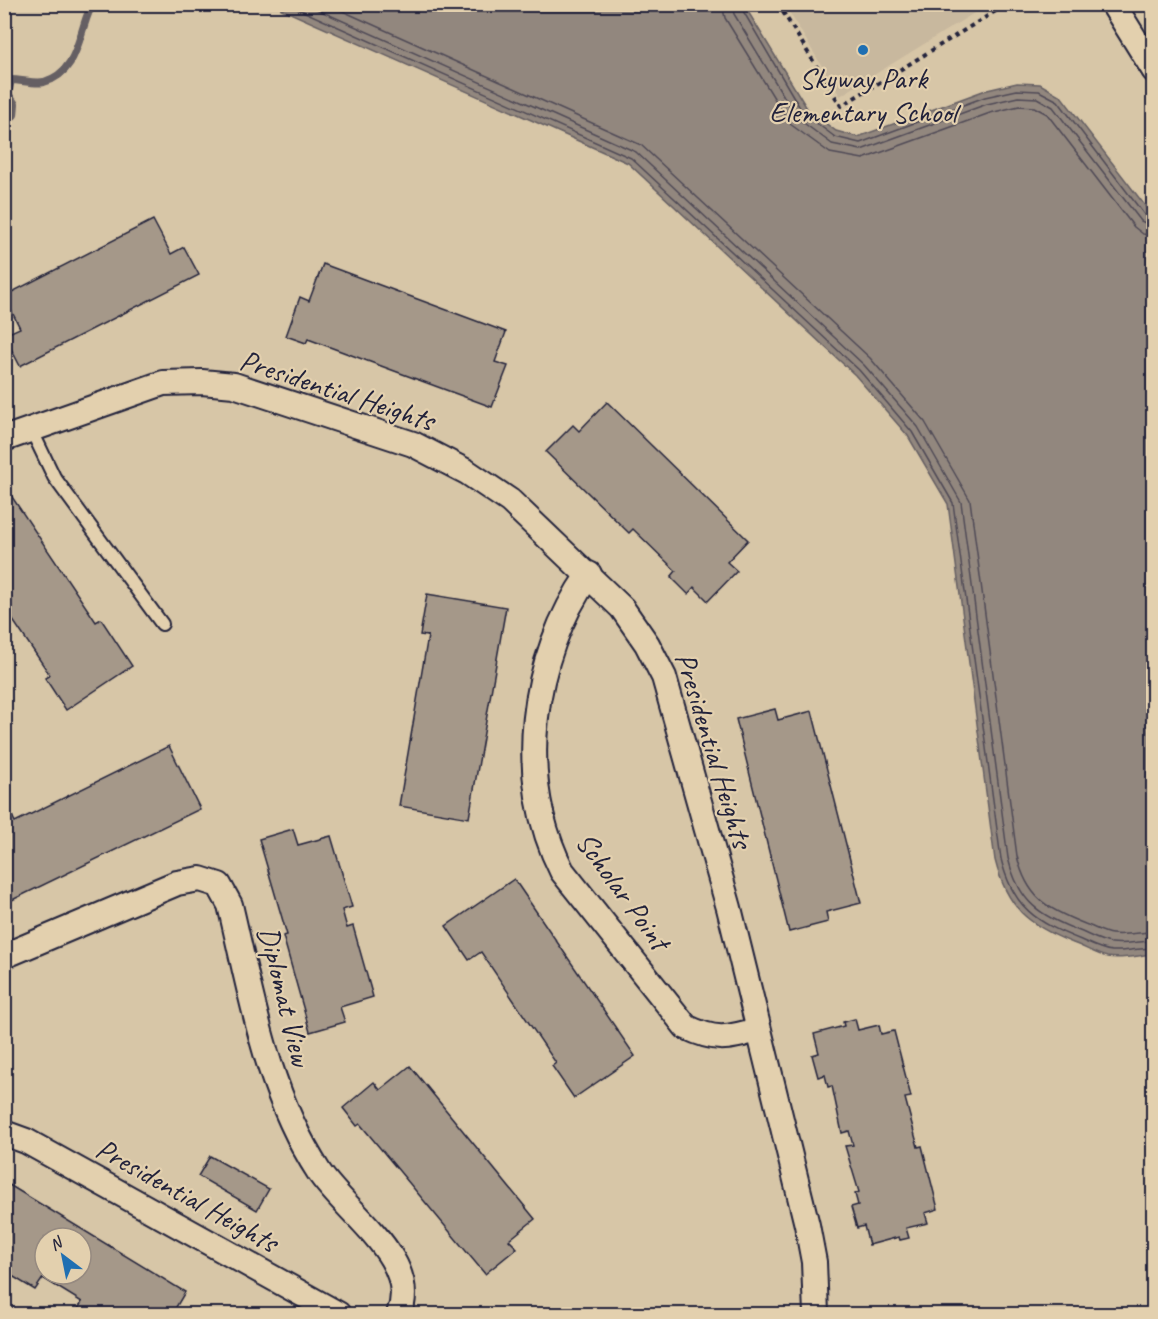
<svg xmlns="http://www.w3.org/2000/svg" width="1158" height="1319" font-family="Caveat,sans-serif">
	<rect width="100%" height="100%" fill="#d7c6a7"/>
	<filter id="ink" filterUnits="userSpaceOnUse"><feTurbulence type="fractalNoise" baseFrequency=".0167" numOctaves="2"/><feDisplacementMap in="SourceGraphic" scale="12" xChannelSelector="R" yChannelSelector="G"/><feConvolveMatrix kernelMatrix="1 2 1 2 8 2 1 2 1" color-interpolation-filters="sRGB"/></filter>
	<g filter="url(#ink)">
		<polygon fill="#c8b89e" points="785,5 987,5 840,96"/>
		<path fill="#92877e" stroke="#655f63" stroke-width="1.5" d="M280,5H744L808,110L836,131L858,137L983,91L1017,83L1040,84L1061,96L1153,216V954C1140,955 1121,960 1107,957C1096,954 1084,947 1073,943C1028,925 1007,908 995,860L948,504L908,436L855,375L628,163L281,9Z"/>
		<g fill="none" stroke-linecap="round" stroke-linejoin="round">
			<g stroke="#4f4a56" stroke-width="1.5">
				<path d="M287,4L631,158L859,370L912,432L953,503L1001,859C1013,908 1036,922 1081,940C1090,944 1102,950 1112,951C1125,952 1140,948 1154,948"/>
				<path d="M305,4L636,152L864,365L918,427L961,502L1008,858C1019,903 1040,916 1082,932C1091,936 1102,942 1112,943C1125,945 1140,941 1154,941"/>
				<path d="M327,4L641,145L870,358L925,422L970,500L1017,856C1027,898 1047,909 1085,924C1094,927 1103,933 1112,934C1124,936 1140,932 1154,932"/>
				<polyline points="722,4 725,18 790,124 830,153 863,159 990,113 1019,106 1034,107 1047,114 1134,227 1143,234 1154,236"/>
				<polyline points="732,4 734,14 797,118 832,144 861,150 987,104 1018,97 1037,98 1053,107 1141,221 1154,227"/>
				<polyline points="739,4 803,113 835,137 860,143 985,97 1017,90 1039,91 1058,101 1146,217 1154,219"/>
			</g>
			<path stroke="#655f63" stroke-width="8" d="M4,125L14,115L15,104L8,94L11,80C21,80 35,84 44,82C78,73 78,35 90,9L102,4"/>
		</g>
		<g fill="#a59889" stroke="#22223b" stroke-width="1.5" fill-rule="evenodd">
			<polygon points="153,220 171,254 184,247 199,275 20,366 4,335 20,328 4,296"/>
			<polygon points="323,264 506,332 495,362 508,366 492,407 308,339 306,343 286,336 300,297 309,301"/>
			<polygon points="607,402 748,540 727,562 737,571 708,601 694,587 688,594 671,577 676,571 633,529 629,533 546,452 573,425 579,431"/>
			<polygon points="8,491 96,622 101,619 132,666 66,710 45,678 50,675 4,607 4,494"/>
			<polygon points="427,594 506,607 469,818 399,806 428,636 420,635"/>
			<polygon points="775,709 778,720 812,711 861,903 826,912 828,922 789,932 736,719"/>
			<polygon points="169,746 200,809 8,902 4,895 4,811 9,809 15,822"/>
			<polygon points="293,829 298,845 331,836 352,907 342,910 347,928 353,926 373,997 340,1007 345,1022 310,1032 283,936 287,935 259,839"/>
			<polygon points="514,879 635,1056 574,1098 552,1066 556,1063 481,952 469,960 446,926"/>
			<polygon points="855,1019 858,1030 879,1025 881,1034 894,1031 911,1097 905,1098 918,1147 922,1146 938,1209 925,1213 928,1223 906,1228 909,1238 900,1240 899,1237 869,1245 864,1226 857,1228 851,1207 858,1205 855,1194 859,1192 845,1146 853,1145 849,1131 842,1133 832,1086 828,1087 825,1075 818,1077 812,1055 819,1053 814,1034 844,1026 843,1022"/>
			<polygon points="410,1066 535,1219 509,1240 517,1248 485,1274 360,1124 357,1126 343,1108 374,1082 380,1090"/>
			<polygon points="210,1156 269,1189 257,1210 198,1176"/>
			<path d="M6,1183L185,1292L172,1314H87L78,1309L82,1302L43,1278L35,1290L4,1271ZM45,1238H81V1274H45Z"/>
		</g>
		<g fill="none" stroke-linecap="round" stroke-linejoin="round">
			<g stroke="#22223b" stroke-width="16">
				<polyline id="lane" points="31,429 54,477 162,624"/>
			</g>
			<g stroke="#22223b" stroke-width="28">
				<g id="street">
					<polyline points="1113,4 1154,70"/>
					<polyline points="4,439 163,383 202,382 234,385 413,444 467,472 510,501 622,608 647,644 664,677 729,908 807,1225 814,1262 816,1314"/>
					<path d="M589,574C530,658 515,778 562,871L686,1027C715,1041 727,1039 757,1030"/>
					<path d="M4,956L177,883L200,879L219,885L230,905C252,998 266,1090 319,1172C346,1213 421,1260 399,1314"/>
					<polyline points="4,1133 26,1141 338,1314"/>
				</g>
			</g>
			<polyline stroke="#22223b" stroke-width="4" stroke-dasharray="4.5 4.5" stroke-linecap="butt" points="778,4 841,106 1007,4"/>
			<use href="#lane" stroke="#e3d0ae" stroke-width="12"/>
			<use href="#street" stroke="#e3d0ae" stroke-width="24"/>
		</g>
	</g>
	<circle fill="#1f6fb2" stroke="#e3d0ae" stroke-width="2" cx="863" cy="50" r="6"/>
	<g text-anchor="middle" dominant-baseline="central" stroke-width="4.5" stroke-linejoin="round" paint-order="stroke">
		<g font-size="30" fill="#22223b" stroke="#e3d0ae">
			<text x="863" y="78">Skyway Park<tspan x="863" dy="34">Elementary School</tspan></text>
		</g>
		<g font-size="30" fill="#22223b" stroke="#e3d0ae">
			<text transform="translate(337 390) rotate(18)">Presidential Heights</text>
			<text transform="translate(714 750) rotate(73)">Presidential Heights</text>
			<text transform="translate(623 891) rotate(54)">Scholar Point</text>
			<text transform="translate(285 996) rotate(76)">Diplomat View</text>
			<text transform="translate(187 1195) rotate(29)">Presidential Heights</text>
		</g>
	</g>
	<rect width="1158" height="1319" fill="none" stroke="#e3d0ae" stroke-width="24"/>
	<rect x="12" y="12" width="1134" height="1295" fill="none" stroke="#22223b" stroke-width="2" filter="url(#ink)"/>
	<g transform="translate(63 1256) rotate(328)"><circle r="28" fill="#e3d0ae" stroke="#968a80" stroke-width="1.5"/>
	<path d="M0-4.5L10 22L0 15L-10 22Z" fill="#1f6fb2"/>
	<text y="-9" font-size="16" font-weight="bold" text-anchor="middle" fill="#22223b">N</text>
	</g>
</svg>
